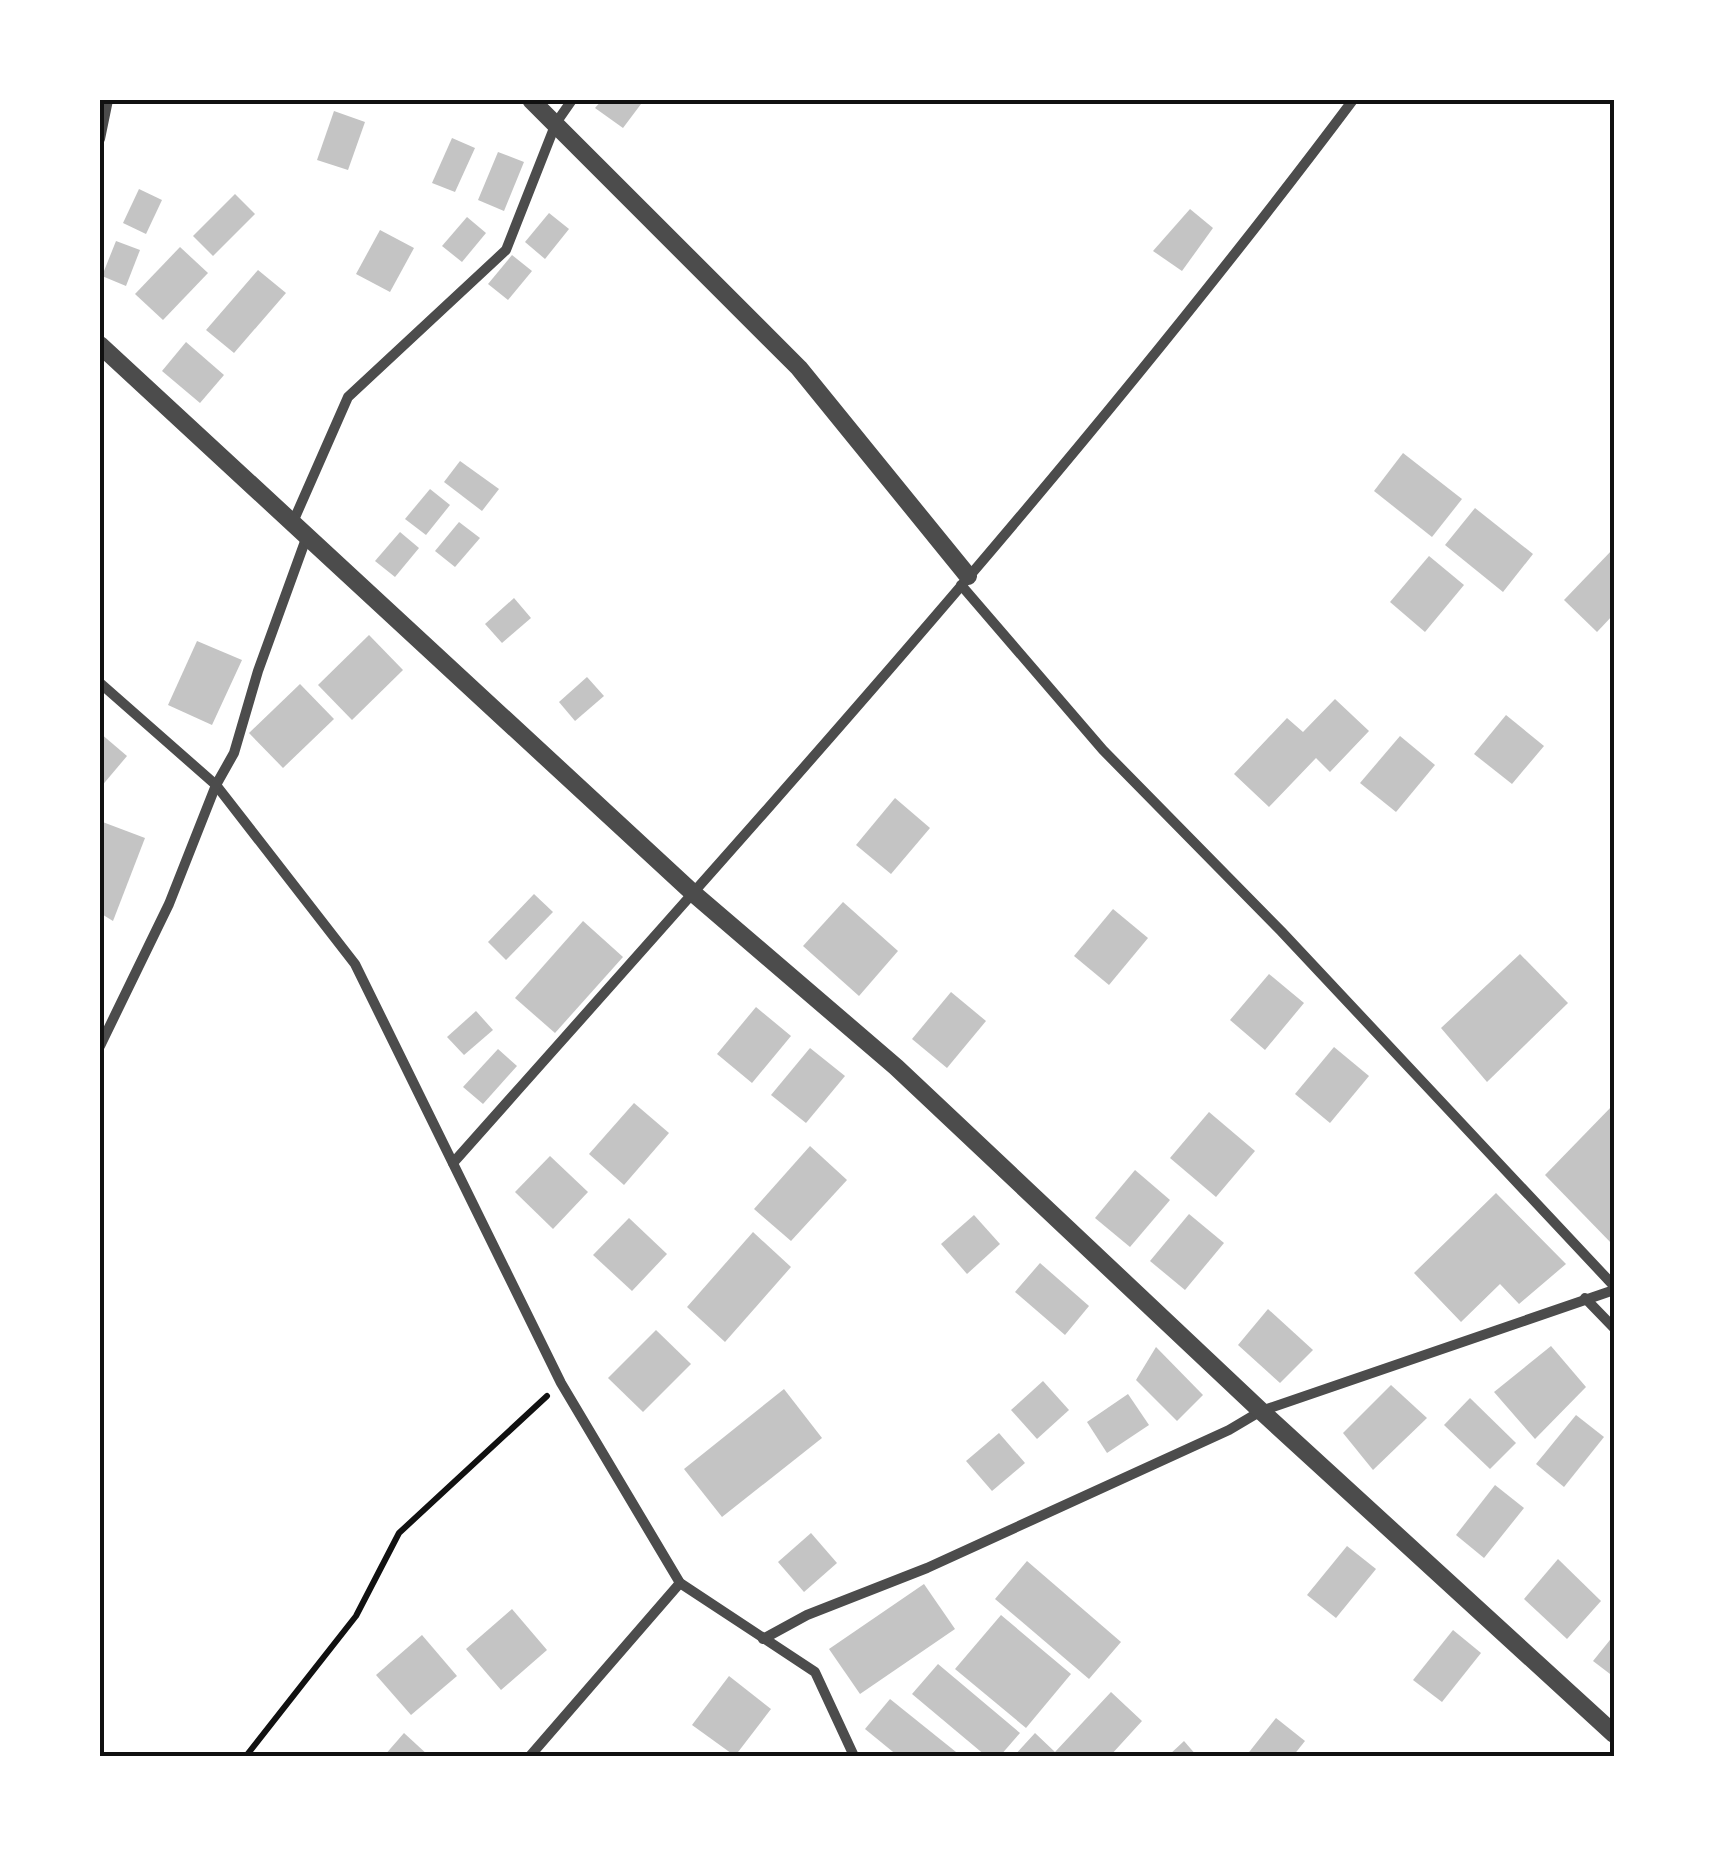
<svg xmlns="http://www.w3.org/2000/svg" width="1714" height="1856" font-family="Karla,sans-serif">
	<rect width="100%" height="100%" fill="#fff"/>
	<g fill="#c4c4c4">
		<polygon points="602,100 644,100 623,128 595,108"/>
		<polygon points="334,111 365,122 348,170 317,160"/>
		<polygon points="452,138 475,148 455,192 432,183"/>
		<polygon points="498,152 524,162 504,211 478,200"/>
		<polygon points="139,189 162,200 146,234 123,223"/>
		<polygon points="235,194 255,214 213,256 193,236"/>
		<polygon points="1190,209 1213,228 1182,271 1153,251"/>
		<polygon points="549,213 569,229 545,259 525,242"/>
		<polygon points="467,217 486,233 462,262 442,246"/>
		<polygon points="380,230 414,248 390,292 356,274"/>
		<polygon points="116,241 140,250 126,286 102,276"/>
		<polygon points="180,247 208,273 163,320 135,294"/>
		<polygon points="512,255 532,271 508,300 488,284"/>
		<polygon points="258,270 286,293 234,353 206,330"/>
		<polygon points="186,342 224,375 200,403 162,371"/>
		<polygon points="1403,453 1462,499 1432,537 1374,491"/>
		<polygon points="460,461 499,489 482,511 444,482"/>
		<polygon points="430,489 450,505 426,535 405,519"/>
		<polygon points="1475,508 1533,554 1503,592 1445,545"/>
		<polygon points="459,522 480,538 455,567 435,551"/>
		<polygon points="400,532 419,548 395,577 375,561"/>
		<polygon points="1614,548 1614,614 1597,632 1564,600"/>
		<polygon points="1429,556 1464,585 1425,632 1390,602"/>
		<polygon points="514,598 531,618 502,643 485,624"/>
		<polygon points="369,635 403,670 352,720 318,685"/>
		<polygon points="197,641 242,660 212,725 168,705"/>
		<polygon points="587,677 604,696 575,721 559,702"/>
		<polygon points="300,684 334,719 283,768 249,733"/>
		<polygon points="1335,699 1369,731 1330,772 1316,758 1269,807 1234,774 1287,718 1303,732"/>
		<polygon points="1506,715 1544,746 1512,784 1474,754"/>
		<polygon points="100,733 127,756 100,788"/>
		<polygon points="1400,736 1435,765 1396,812 1360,783"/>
		<polygon points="895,798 930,828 891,874 856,845"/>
		<polygon points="100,821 145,838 113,921 100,913"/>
		<polygon points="534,894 553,912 506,960 488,942"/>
		<polygon points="843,902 898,951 859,996 803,946"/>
		<polygon points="1113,909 1148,938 1109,985 1074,956"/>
		<polygon points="583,921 623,957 555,1033 515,998"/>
		<polygon points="1520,954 1568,1003 1487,1082 1441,1028"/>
		<polygon points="1269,974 1304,1003 1265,1050 1230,1020"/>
		<polygon points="951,992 986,1021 947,1068 912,1039"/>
		<polygon points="756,1007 791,1036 752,1083 717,1054"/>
		<polygon points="476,1011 493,1030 464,1055 447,1037"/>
		<polygon points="1334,1047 1369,1076 1330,1123 1295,1094"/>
		<polygon points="810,1048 845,1076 806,1123 771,1095"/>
		<polygon points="498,1049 517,1066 483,1104 463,1087"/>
		<polygon points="634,1103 669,1133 624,1185 589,1154"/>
		<polygon points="1614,1104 1614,1246 1545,1175"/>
		<polygon points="1209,1112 1255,1151 1216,1197 1170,1158"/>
		<polygon points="810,1146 847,1180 791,1241 754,1209"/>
		<polygon points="550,1156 588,1192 553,1229 515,1192"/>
		<polygon points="1135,1170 1170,1200 1130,1247 1095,1218"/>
		<polygon points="1496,1193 1566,1264 1519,1304 1500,1284 1461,1322 1414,1273"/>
		<polygon points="1189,1214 1224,1243 1185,1290 1150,1261"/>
		<polygon points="974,1215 1000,1244 967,1274 941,1244"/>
		<polygon points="629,1218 667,1254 632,1291 593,1255"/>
		<polygon points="753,1232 791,1267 725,1342 687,1307"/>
		<polygon points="1040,1263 1089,1306 1065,1335 1015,1292"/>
		<polygon points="1268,1309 1313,1350 1280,1383 1238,1345"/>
		<polygon points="656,1330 691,1364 643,1412 608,1378"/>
		<polygon points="1551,1346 1586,1387 1535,1439 1494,1392"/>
		<polygon points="1156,1347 1203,1395 1177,1421 1136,1380"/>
		<polygon points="1043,1381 1069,1410 1037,1439 1011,1410"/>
		<polygon points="1391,1385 1427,1418 1373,1470 1343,1433"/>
		<polygon points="784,1389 822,1438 722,1517 684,1469"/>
		<polygon points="1128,1394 1149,1425 1107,1453 1087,1422"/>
		<polygon points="1470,1398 1516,1443 1490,1469 1444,1425"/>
		<polygon points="1576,1415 1604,1437 1564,1487 1536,1464"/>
		<polygon points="999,1433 1025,1463 992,1491 966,1461"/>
		<polygon points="1495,1485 1524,1508 1484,1558 1456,1535"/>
		<polygon points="811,1533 837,1563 804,1592 778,1562"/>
		<polygon points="1347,1546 1376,1569 1336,1618 1307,1595"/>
		<polygon points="1558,1559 1601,1601 1567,1639 1524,1599"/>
		<polygon points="1027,1561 1121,1642 1089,1679 995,1599"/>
		<polygon points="924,1584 955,1629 860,1694 829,1649"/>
		<polygon points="512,1609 547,1650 501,1690 466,1649"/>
		<polygon points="1001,1615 1071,1674 1026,1728 955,1669"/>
		<polygon points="1453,1630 1481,1653 1442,1702 1413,1680"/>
		<polygon points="422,1635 457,1676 411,1715 376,1675"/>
		<polygon points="1614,1635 1614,1677 1593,1661"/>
		<polygon points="938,1664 1020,1733 1000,1756 986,1756 912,1694"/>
		<polygon points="729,1676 771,1709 735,1756 692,1725"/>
		<polygon points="1111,1692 1142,1721 1110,1756 1014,1756 1035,1733 1055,1752"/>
		<polygon points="890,1699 961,1756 898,1756 865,1729"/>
		<polygon points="1276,1718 1305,1741 1293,1756 1246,1756"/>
		<polygon points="404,1733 429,1756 384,1756"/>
		<polygon points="1184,1741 1197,1756 1168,1756"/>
	</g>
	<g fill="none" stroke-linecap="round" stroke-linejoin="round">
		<polyline stroke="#111" stroke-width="6" points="246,1756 356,1616 399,1533 547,1396"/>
		<g stroke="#4c4c4c" stroke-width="10">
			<polyline points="100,139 108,100"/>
			<polyline points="293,522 348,397 506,250 556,123 572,100"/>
			<polyline points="961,585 1103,750 1281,931 1614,1286"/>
			<polyline points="100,683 216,785 355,964 561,1383 680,1583 815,1672 854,1756"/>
			<polyline points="100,1046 169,904 216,785 234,753 258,671 307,536"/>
			<path d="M453,1163C761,816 1075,471 1353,100"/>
			<polyline points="1585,1298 1614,1328"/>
			<polyline points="763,1639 807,1615 927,1568 1229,1430 1261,1411 1614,1290"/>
			<polyline points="530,1756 680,1583"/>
		</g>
		<g stroke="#4c4c4c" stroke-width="18">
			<polyline points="531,100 799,368 968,576"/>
			<polyline points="100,345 693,893 896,1067 1261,1411 1614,1734"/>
		</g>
	</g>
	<rect width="1714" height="1856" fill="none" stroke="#ffffff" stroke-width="205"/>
	<rect x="102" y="102" width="1510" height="1652" fill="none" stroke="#111" stroke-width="4"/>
</svg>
